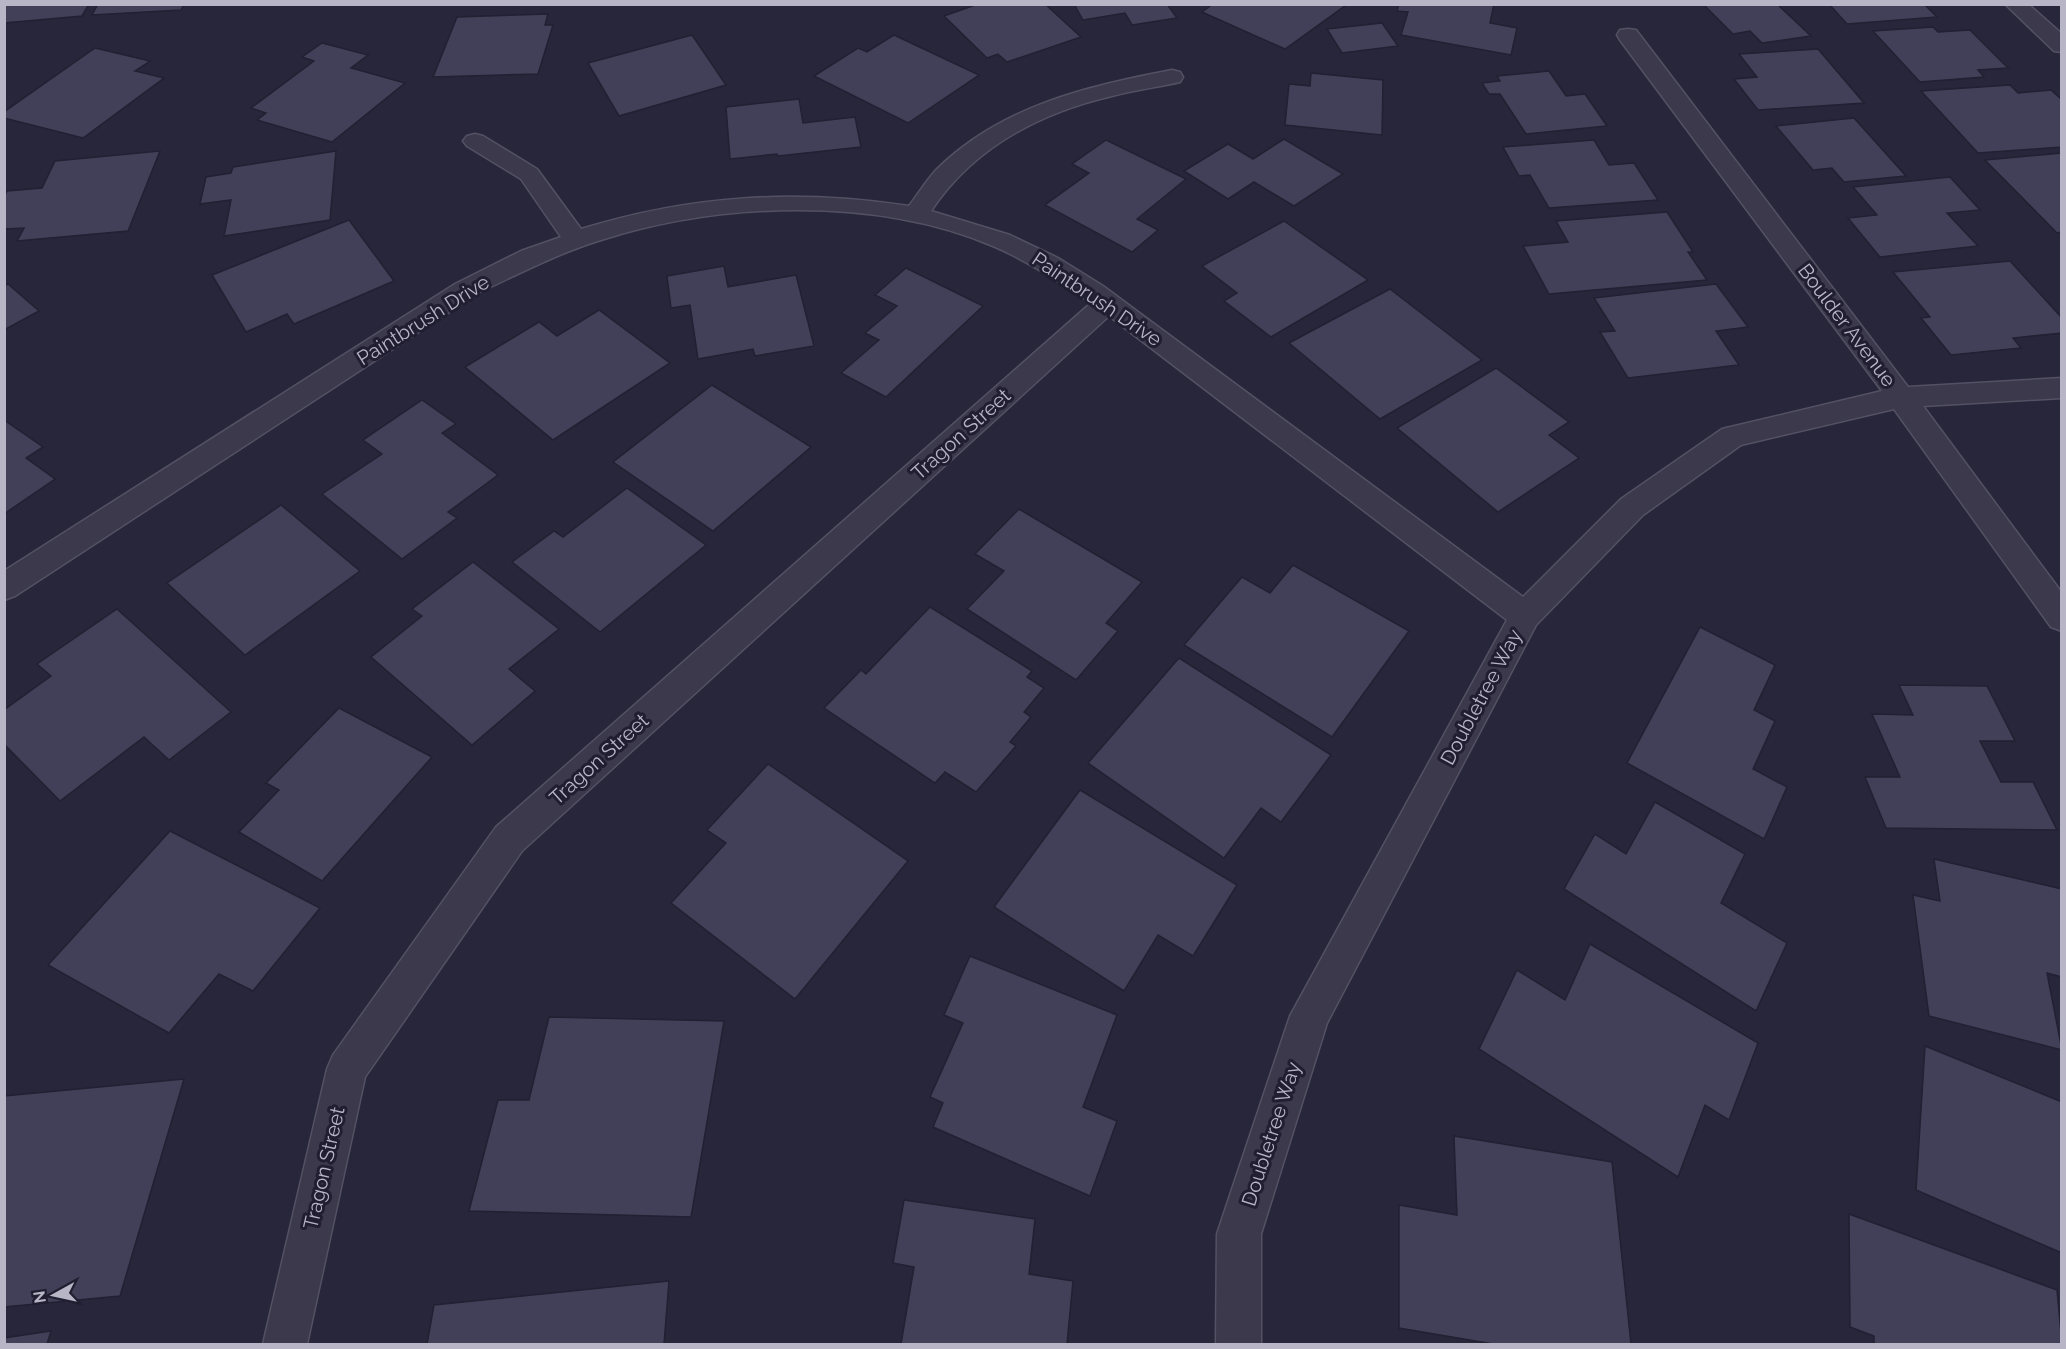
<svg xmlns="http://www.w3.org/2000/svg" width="2066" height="1349" font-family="Raleway,sans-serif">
	<rect width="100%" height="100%" fill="#27263a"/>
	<g fill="#424058" stroke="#222032" stroke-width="1.5">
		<polygon points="4,4 89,4 82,16 4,23"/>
		<polygon points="98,4 184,4 181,10 92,15"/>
		<polygon points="978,4 1045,4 1081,37 1007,62 998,54 987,58 944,16"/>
		<polygon points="1074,4 1167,4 1177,18 1132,25 1125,13 1083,20"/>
		<polygon points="1213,4 1346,4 1346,5 1285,49 1202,12"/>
		<polygon points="1399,4 1494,4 1490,23 1517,28 1511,55 1401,35 1408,12 1397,11"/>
		<polygon points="1703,4 1777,4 1811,36 1762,43 1750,31 1733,34"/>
		<polygon points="1829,4 1924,4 1937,17 1847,24"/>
		<polygon points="548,14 545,25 553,25 538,74 433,77 457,17"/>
		<polygon points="1382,23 1398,46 1342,53 1327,29"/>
		<polygon points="1933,27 1938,32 1970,30 2008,68 1978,70 1984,77 1920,82 1873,31"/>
		<polygon points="692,35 726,85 619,116 588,63"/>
		<polygon points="894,35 979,75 908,123 814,76 858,48 867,52"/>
		<polygon points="322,43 368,55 351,68 405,83 332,142 257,120 266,113 251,108 314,61 302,57"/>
		<polygon points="95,48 150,61 135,71 164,78 83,138 4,118 4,112"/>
		<polygon points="1818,49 1864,103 1758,110 1734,79 1757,77 1739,54"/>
		<polygon points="1549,71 1566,96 1585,94 1607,126 1526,134 1500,94 1489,94 1482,83 1500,81 1497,76"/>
		<polygon points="1311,73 1383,80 1382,135 1285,125 1289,84 1310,86"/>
		<polygon points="2010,85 2018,93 2051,90 2062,100 2062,147 1978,153 1921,91"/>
		<polygon points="799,99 803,123 855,117 861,147 778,156 777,154 730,159 726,107"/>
		<polygon points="1854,118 1906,176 1844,182 1832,168 1813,170 1776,126"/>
		<polygon points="1284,139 1343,174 1294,206 1254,182 1228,199 1184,171 1228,144 1253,159"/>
		<polygon points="1106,140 1186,179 1137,219 1158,230 1132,252 1045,205 1089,173 1072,164"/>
		<polygon points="1594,140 1609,165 1634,163 1658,200 1549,208 1530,175 1519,176 1503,147"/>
		<polygon points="160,151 128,231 17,241 24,228 4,229 4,196 7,191 42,188 55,161"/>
		<polygon points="336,151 330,220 224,236 231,200 200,204 206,177 231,173 233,167"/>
		<polygon points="2062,153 2062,232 2057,233 1985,160"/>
		<polygon points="1950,177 1980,210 1947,213 1978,246 1880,257 1848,218 1877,215 1853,187"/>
		<polygon points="1667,212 1693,252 1688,252 1707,280 1549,294 1523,246 1568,242 1556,221"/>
		<polygon points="349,220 394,281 294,324 287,314 246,332 212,275"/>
		<polygon points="1284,221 1368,280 1271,337 1224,301 1237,293 1202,266"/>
		<polygon points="2010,261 2062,318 2062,333 2013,338 2021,348 1951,355 1921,318 1930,317 1893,272"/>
		<polygon points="724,266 728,287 796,275 814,346 755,356 753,349 698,359 690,305 671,308 667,276"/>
		<polygon points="906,268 983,306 886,397 841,373 879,340 865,333 897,306 875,295"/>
		<polygon points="8,284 39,311 4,330 4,286"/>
		<polygon points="1716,284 1748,327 1716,331 1739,365 1628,378 1600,332 1615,331 1594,298"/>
		<polygon points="1390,289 1482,360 1380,419 1289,343"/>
		<polygon points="599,310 670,363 553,440 465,367 539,322 557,336"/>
		<polygon points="1496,368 1569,422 1549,435 1579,458 1498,512 1397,428"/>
		<polygon points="712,385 811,447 713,531 613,462"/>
		<polygon points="422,400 456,424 442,433 498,475 448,512 457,518 402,559 322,494 382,454 363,440"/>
		<polygon points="4,420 43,447 26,458 55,479 4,514"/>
		<polygon points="627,488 706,545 600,632 512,562 554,531 563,537"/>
		<polygon points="281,505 360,571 245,655 167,583"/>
		<polygon points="1019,509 1142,582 1106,623 1118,631 1076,680 967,609 1004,571 975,554"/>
		<polygon points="473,562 559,629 509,669 535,691 472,745 371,657 422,616 412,609"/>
		<polygon points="1293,565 1409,631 1332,737 1184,645 1242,577 1270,593"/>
		<polygon points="930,607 1032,671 1027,677 1044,688 1024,712 1031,717 1010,742 1016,746 976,792 945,772 935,783 824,708 861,670 866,674"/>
		<polygon points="117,609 231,712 169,760 144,737 60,801 4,744 4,710 51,676 37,664"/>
		<polygon points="1700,627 1775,665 1754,710 1775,721 1753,769 1787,787 1764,839 1627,763"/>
		<polygon points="1179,658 1331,755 1281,822 1261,808 1224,858 1088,763"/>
		<polygon points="1899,685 1987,686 2015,741 1980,741 2001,782 2033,782 2057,830 1886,828 1865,777 1900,777 1872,714 1913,715"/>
		<polygon points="339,708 432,757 322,881 239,832 279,790 266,783"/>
		<polygon points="768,764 908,861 795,999 671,903 726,843 707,830"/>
		<polygon points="1080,790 1237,885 1193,956 1158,935 1124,991 994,907"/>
		<polygon points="1655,802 1745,854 1721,903 1787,943 1756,1011 1564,889 1595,834 1626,854"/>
		<polygon points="170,831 320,908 253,991 219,974 169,1033 48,965"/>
		<polygon points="1934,859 2062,889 2062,977 2047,973 2062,1050 1929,1016 1913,895 1940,901"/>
		<polygon points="1590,944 1758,1043 1729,1120 1705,1105 1678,1177 1479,1049 1517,970 1565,1000"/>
		<polygon points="970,956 1117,1015 1083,1107 1117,1121 1090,1196 933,1127 943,1103 930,1097 963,1023 944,1015"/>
		<polygon points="549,1017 724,1021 691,1217 469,1211 498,1100 529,1100"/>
		<polygon points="1925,1046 2062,1102 2062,1253 1916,1190"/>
		<polygon points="184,1079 120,1296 4,1307 4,1096"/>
		<polygon points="1454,1136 1612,1162 1631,1344 1493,1344 1399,1328 1399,1205 1457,1215"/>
		<polygon points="904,1200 1035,1219 1029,1274 1073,1281 1067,1344 901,1344 914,1267 893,1263"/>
		<polygon points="1849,1214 2057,1290 2062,1344 1874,1344 1874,1336 1850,1327"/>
		<polygon points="669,1281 664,1344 427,1344 434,1305"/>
		<polygon points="51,1331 47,1344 4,1344 4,1338"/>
	</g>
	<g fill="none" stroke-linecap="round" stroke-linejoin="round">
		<g stroke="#535163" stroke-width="3">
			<g id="street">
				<polygon points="2005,4 2028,4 2062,34 2062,52 2054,51"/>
				<path d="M1628,29L1636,30L1908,387L2062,378V398L1923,406L2062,593V631L2051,627L1894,409L1741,445L1643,515L1536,625L1327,1023L1261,1234V1344H1216L1217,1234L1290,1016L1507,620L1109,316L522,851L365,1077L307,1344H263L327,1069L333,1055L496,827L1091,303C1059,282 1028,261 993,246C875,196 720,202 601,240C559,253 520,273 480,292L15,596L4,600V571L455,284L521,251L561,237L521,179L467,146L463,141L467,136L475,134L483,136L537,169L581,229C692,195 794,189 909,206C918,194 926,181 936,170C1001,106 1085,87 1172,70L1180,72L1183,77L1180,82C1158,87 1135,90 1112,96C1039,113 973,148 931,211L1010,235L1058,258L1103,286L1523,597L1621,499L1722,429L1882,391L1620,40L1617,35L1620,30Z"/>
			</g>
		</g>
		<use href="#street" fill="#3b394b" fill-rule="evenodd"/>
	</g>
	<g text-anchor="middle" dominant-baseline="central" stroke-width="6" stroke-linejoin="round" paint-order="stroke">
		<g font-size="20" fill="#b7b5c6" stroke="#201e30">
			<text transform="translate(1097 299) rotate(34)">Paintbrush Drive</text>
			<text transform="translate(423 320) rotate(-32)">Paintbrush Drive</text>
			<text transform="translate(1847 325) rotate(53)">Boulder Avenue</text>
			<text transform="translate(961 434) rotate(-42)">Tragon Street</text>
			<text transform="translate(1481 697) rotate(-62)">Doubletree Way</text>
			<text transform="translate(599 759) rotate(-42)">Tragon Street</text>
			<text transform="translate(1271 1134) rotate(-72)">Doubletree Way</text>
			<text transform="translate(324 1168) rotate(-77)">Tragon Street</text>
		</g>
	</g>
	<rect width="2066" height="1349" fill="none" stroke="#b7b5c6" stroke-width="12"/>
	<g transform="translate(54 1295) rotate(262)" stroke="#201e30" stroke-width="4.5" paint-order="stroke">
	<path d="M0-4.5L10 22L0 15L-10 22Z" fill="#b7b5c6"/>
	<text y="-9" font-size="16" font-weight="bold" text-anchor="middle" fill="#b7b5c6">N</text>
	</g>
</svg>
